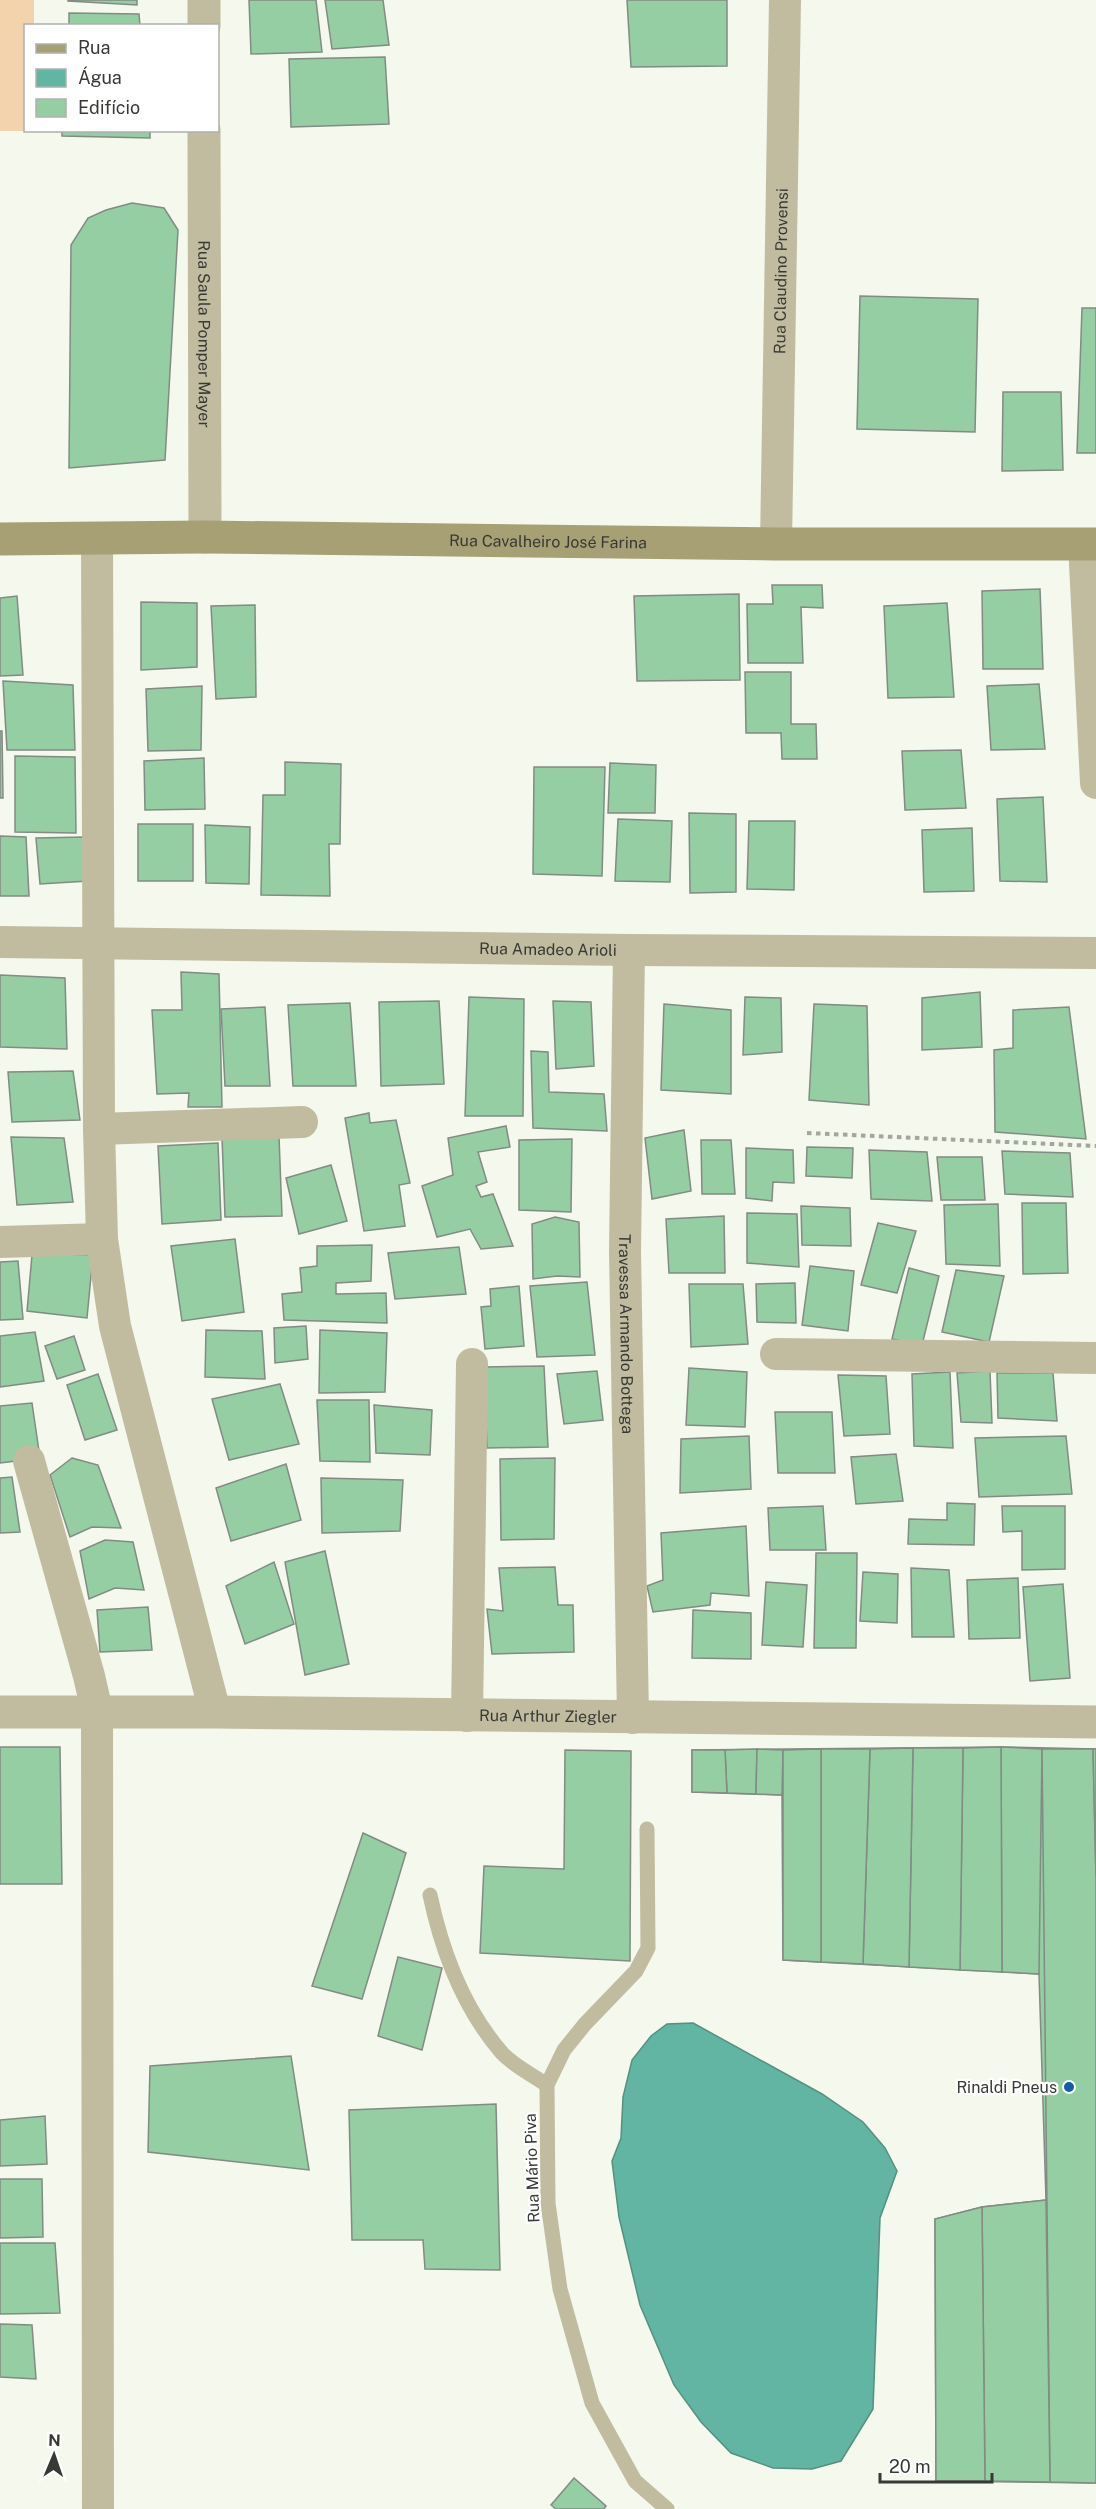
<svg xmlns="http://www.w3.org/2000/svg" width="1096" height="2509" font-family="'Public Sans',sans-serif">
	<rect width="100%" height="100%" fill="#f4f8ed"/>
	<polygon fill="#f3d3ab" points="0,0 34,0 34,25 26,26 26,130 34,131 0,131"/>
	<polygon fill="#62b5a2" stroke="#559081" stroke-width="1.5" points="693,2023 822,2094 863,2122 885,2148 897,2171 880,2218 873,2409 841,2461 812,2469 773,2468 731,2453 701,2422 674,2385 640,2305 619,2217 612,2161 621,2138 623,2097 632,2060 651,2036 667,2024"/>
	<g fill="#95cea2" stroke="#828b84" stroke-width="1.5">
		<polygon points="68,0 137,0 137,5 68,1"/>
		<polygon points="249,0 316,0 322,52 251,54"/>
		<polygon points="325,0 383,0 389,45 332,49"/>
		<polygon points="627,0 727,0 727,66 631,67"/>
		<polygon points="69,13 139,14 140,26 69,26"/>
		<polygon points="385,57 389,124 291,127 289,59"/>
		<polygon points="62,130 150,130 150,138 62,136"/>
		<polygon points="132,203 164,208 178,230 165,460 69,468 71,245 88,218 106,210"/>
		<polygon points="860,296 978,299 975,432 857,429"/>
		<polygon points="1082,308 1096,308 1096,453 1077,453"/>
		<polygon points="1003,392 1061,392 1063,470 1002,471"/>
		<polygon points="772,585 822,585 823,608 801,607 803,663 748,663 747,604 773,604"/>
		<polygon points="1040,589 1043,669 983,669 982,591"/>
		<polygon points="739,594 740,680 637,681 634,596"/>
		<polygon points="17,596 23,675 0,676 0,598"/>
		<polygon points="141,602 197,603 197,667 141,670"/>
		<polygon points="947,603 954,697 888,698 884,606"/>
		<polygon points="255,605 256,697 216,699 211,606"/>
		<polygon points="745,672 791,672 791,724 816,724 817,759 782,759 781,733 746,733"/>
		<polygon points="3,681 73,685 75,750 7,750"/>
		<polygon points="1039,684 1045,749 991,750 987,686"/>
		<polygon points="202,686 201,750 148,751 146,689"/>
		<polygon points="0,731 2,731 3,798 0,798"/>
		<polygon points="961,750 966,808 905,810 902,751"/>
		<polygon points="15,756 75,757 76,833 15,832"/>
		<polygon points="204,758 205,809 145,810 144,761"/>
		<polygon points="285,762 341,764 340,844 329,844 330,896 261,895 263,795 285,795"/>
		<polygon points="610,763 656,765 655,813 608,813"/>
		<polygon points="534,767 605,767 602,876 533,874"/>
		<polygon points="1043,797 1047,882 1000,881 997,799"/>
		<polygon points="689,813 736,814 736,892 690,893"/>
		<polygon points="618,819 672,821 670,882 615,881"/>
		<polygon points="749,821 795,821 794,890 747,889"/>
		<rect x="138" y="824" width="55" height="57"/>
		<polygon points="205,825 250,827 249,884 206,883"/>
		<polygon points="972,828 974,891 924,892 922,830"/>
		<polygon points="0,836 26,837 29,896 0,896"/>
		<polygon points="84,837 88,881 40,884 36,838"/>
		<polygon points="181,972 219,974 222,1107 188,1107 189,1093 157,1094 152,1010 182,1010"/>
		<polygon points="0,975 65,978 67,1049 0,1047"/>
		<polygon points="980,992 982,1047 922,1050 922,998"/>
		<polygon points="469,997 524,999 523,1116 465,1116"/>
		<polygon points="745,997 781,998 782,1052 743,1055"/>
		<polygon points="439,1001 444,1084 381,1086 379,1002"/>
		<polygon points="553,1001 591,1002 594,1066 556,1069"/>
		<polygon points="350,1003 356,1086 293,1086 288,1005"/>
		<polygon points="664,1004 731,1010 731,1094 661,1090"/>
		<polygon points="814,1004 867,1006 869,1105 809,1100"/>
		<polygon points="265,1007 270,1086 225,1086 221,1009"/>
		<polygon points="1069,1007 1086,1139 995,1132 994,1050 1013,1048 1013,1010"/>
		<polygon points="531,1051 548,1052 549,1092 604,1094 607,1131 533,1128"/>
		<polygon points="73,1071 80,1120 12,1122 8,1072"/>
		<polygon points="369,1113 370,1123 396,1120 410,1183 399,1185 405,1226 364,1231 345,1118"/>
		<polygon points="506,1126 510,1147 478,1152 487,1182 476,1186 481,1197 493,1194 513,1246 481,1249 470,1229 437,1237 422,1186 453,1175 448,1138"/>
		<polygon points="684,1130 691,1191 652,1199 645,1138"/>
		<polygon points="279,1136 282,1216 225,1217 222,1137"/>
		<polygon points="11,1137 64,1138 73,1202 17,1205"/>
		<polygon points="572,1139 571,1212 519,1210 519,1140"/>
		<polygon points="701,1140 731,1140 735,1194 702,1194"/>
		<polygon points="218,1143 221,1220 162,1224 158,1146"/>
		<polygon points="807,1147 853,1148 852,1178 806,1176"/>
		<polygon points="746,1148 793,1150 794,1183 773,1182 772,1201 746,1198"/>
		<polygon points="869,1150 927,1152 932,1201 871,1199"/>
		<polygon points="1002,1151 1070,1153 1073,1197 1005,1194"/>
		<polygon points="937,1157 982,1157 985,1200 941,1200"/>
		<polygon points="331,1165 347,1221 299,1234 286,1178"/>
		<polygon points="1022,1203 1066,1203 1068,1273 1023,1274"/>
		<polygon points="998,1204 1000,1266 946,1264 944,1205"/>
		<polygon points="801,1206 850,1208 851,1246 802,1245"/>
		<polygon points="747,1213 797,1214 799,1267 747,1263"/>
		<polygon points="724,1216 725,1273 669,1273 666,1219"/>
		<polygon points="555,1217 579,1222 580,1277 557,1276 533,1279 532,1224"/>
		<polygon points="878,1223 916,1231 897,1293 861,1285"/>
		<polygon points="235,1239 244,1312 182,1321 171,1246"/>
		<polygon points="372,1245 371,1281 336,1283 336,1294 386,1293 387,1323 284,1320 282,1294 302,1292 300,1268 317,1266 317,1246"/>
		<polygon points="459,1247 466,1294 395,1299 388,1253"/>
		<polygon points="32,1255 93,1255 87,1318 27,1311"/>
		<polygon points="18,1261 23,1319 0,1320 0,1262"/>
		<polygon points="810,1266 854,1271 848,1331 802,1325"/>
		<polygon points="909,1268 939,1276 922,1345 892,1339"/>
		<polygon points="956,1270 1004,1276 989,1342 942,1332"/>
		<polygon points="587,1282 595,1355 537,1357 530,1286"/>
		<polygon points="795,1283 796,1323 757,1322 756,1284"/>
		<polygon points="689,1284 743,1284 748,1344 691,1347"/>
		<polygon points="519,1286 524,1346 485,1349 481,1307 491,1306 490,1289"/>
		<polygon points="306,1326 308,1359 275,1363 274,1328"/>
		<polygon points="206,1330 262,1331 265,1379 205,1377"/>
		<polygon points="320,1330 387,1333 385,1392 319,1393"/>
		<polygon points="35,1332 44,1381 0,1387 0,1336"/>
		<polygon points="74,1336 85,1370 57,1379 45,1346"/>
		<polygon points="544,1366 548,1447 487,1448 484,1367"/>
		<polygon points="689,1368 747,1372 745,1427 686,1425"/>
		<polygon points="597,1371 603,1420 564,1424 557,1374"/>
		<polygon points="990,1371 992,1423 961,1422 957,1373"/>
		<polygon points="950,1372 953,1448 914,1446 912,1374"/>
		<polygon points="997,1373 1053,1373 1057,1421 998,1418"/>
		<polygon points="98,1374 117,1430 85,1440 67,1385"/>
		<polygon points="838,1375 886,1376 890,1434 844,1436"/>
		<polygon points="280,1384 299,1444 229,1460 212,1399"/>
		<polygon points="317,1400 369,1400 370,1462 320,1461"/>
		<polygon points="32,1403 40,1458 0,1463 0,1406"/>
		<polygon points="374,1405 432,1410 430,1455 376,1453"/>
		<polygon points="775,1412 832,1412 835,1473 778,1473"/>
		<polygon points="749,1436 751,1489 680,1493 681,1439"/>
		<polygon points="1066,1436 1072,1494 979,1497 975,1438"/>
		<polygon points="896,1454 903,1501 856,1504 851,1457"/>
		<polygon points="72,1458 98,1465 121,1528 92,1527 70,1537 50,1475"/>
		<polygon points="555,1458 554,1539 501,1540 500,1459"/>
		<polygon points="286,1464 301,1520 231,1541 216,1488"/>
		<polygon points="12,1477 20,1532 0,1533 0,1478"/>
		<polygon points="321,1478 403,1480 400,1531 322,1533"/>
		<polygon points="947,1503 975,1504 974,1545 908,1544 909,1519 947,1520"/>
		<polygon points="823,1506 826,1550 770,1550 768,1508"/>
		<polygon points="1002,1506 1065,1506 1065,1569 1022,1570 1022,1531 1003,1532"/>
		<polygon points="746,1526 749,1596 711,1593 710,1605 653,1612 647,1586 663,1580 661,1533"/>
		<polygon points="105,1540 133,1542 144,1590 115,1588 89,1599 80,1551"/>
		<polygon points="325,1551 349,1664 305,1675 285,1562"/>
		<polygon points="816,1553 857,1553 856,1648 814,1648"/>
		<polygon points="274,1562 294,1624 245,1644 226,1586"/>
		<polygon points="555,1567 558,1605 573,1605 574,1652 492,1654 487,1609 503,1611 499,1568"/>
		<polygon points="911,1568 949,1570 954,1637 912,1637"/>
		<polygon points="863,1572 898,1574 897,1623 860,1621"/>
		<polygon points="1018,1578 1020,1638 969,1639 967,1580"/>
		<polygon points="766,1582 807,1585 803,1647 762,1645"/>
		<polygon points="1063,1584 1070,1678 1030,1681 1023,1587"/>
		<polygon points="148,1607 152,1650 100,1652 97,1610"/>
		<polygon points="693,1610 751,1613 751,1659 692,1658"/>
		<polygon points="0,1747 60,1747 62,1884 0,1884"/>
		<polygon points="1001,1747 1096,1749 1096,2483 936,2481 935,2219 982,2207 1046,2200 1039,1974 783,1960 782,1795 692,1792 692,1750"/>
		<polygon points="1001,1747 1042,1749 1039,1974 1002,1972"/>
		<polygon points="1001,1747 1002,1972 960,1970 963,1748"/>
		<polygon points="913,1748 963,1748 960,1970 909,1967"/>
		<polygon points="913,1748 909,1967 863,1964 870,1749"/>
		<polygon points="757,1749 756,1794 727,1793 725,1750"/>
		<polygon points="757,1749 783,1750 782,1795 756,1794"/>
		<polygon points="821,1749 870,1749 863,1964 821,1962"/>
		<polygon points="821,1749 821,1962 783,1960 783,1750"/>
		<polygon points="1042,1749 1093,1749 1096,1877 1096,2483 1050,2482"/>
		<polygon points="1093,1749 1096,1749 1096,1877"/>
		<polygon points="565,1750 631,1751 630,1961 480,1953 484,1866 564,1869"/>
		<polygon points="692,1750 725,1750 727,1793 692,1792"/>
		<polygon points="363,1833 406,1853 362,1999 312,1986"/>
		<polygon points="398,1957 442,1968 422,2050 378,2036"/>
		<polygon points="291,2056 309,2170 148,2152 150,2066"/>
		<polygon points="496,2104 500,2270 425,2269 423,2240 352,2240 349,2110"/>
		<polygon points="45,2116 47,2164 0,2166 0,2120"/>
		<polygon points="0,2179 42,2179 43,2237 0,2238"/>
		<polygon points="1046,2200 1050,2482 985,2481 982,2207"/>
		<polygon points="982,2207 985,2481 936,2481 935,2219"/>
		<polygon points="0,2243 55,2243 60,2313 0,2314"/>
		<polygon points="0,2324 32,2325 36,2379 0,2377"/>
		<polygon points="574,2478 606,2506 604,2509 556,2509 551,2505"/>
	</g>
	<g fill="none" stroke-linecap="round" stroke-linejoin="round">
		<polyline stroke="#a3a69d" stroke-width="4" stroke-dasharray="4.5 4.5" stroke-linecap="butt" points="807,1133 1096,1146"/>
		<g stroke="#c1bca0" stroke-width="15">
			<polyline points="647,1829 648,1948 636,1971 585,2024 564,2050 547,2085 548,2203 560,2289 592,2403 635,2481 667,2509"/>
			<path d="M430,1895C442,1952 463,2008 502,2053C514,2066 533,2075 547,2085"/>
		</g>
		<g stroke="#c1bca0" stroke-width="32">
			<polyline points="97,539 99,1129 102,1239 115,1326 215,1712"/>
			<path id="s1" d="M776,544L785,0"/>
			<polyline points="1084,544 1096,783"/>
			<path id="s2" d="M0,942L629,950L1096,953"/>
			<path id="s3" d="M629,950L625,1251L633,1718"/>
			<polyline points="99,1129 302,1122"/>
			<polyline points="0,1242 102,1239"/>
			<polyline points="776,1354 1096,1358"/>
			<polyline points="29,1461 89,1676 97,1711 98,2509"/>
			<polyline points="467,1716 472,1364"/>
		</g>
		<g stroke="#c1bca0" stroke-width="33">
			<polyline points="204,0 204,26"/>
			<path id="s4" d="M204,130L205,537"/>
			<path id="s5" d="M0,1712H215L1096,1722"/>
		</g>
		<path stroke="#a7a075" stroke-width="33" id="s6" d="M0,539L205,537L776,544H1096"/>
	</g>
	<circle fill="#135dac" stroke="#fff" stroke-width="2" cx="1069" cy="2087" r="6"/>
	<g text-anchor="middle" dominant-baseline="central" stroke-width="4.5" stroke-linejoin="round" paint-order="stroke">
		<g font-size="16" fill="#373934" stroke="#fff">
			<text stroke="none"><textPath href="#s1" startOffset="273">Rua Claudino Provensi</textPath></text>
			<text stroke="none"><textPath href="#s4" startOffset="204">Rua Saula Pomper Mayer</textPath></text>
			<text stroke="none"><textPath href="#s6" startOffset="548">Rua Cavalheiro José Farina</textPath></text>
			<text stroke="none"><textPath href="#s2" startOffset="548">Rua Amadeo Arioli</textPath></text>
			<text stroke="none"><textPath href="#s3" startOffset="384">Travessa Armando Bottega</textPath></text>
			<text stroke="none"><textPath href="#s5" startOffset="548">Rua Arthur Ziegler</textPath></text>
			<text transform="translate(532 2168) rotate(-92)">Rua Mário Piva</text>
		</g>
		<g font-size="16" fill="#373934" stroke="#fff" text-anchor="end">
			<text x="1057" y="2087">Rinaldi Pneus</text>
		</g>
	</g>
	<rect x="24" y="24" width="195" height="108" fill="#ffffff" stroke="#afb0ae" stroke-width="1.5"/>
	<rect x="36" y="44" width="30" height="9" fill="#a7a075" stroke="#afb0ae" stroke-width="1.5"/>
	<text x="78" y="54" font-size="18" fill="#373934">Rua</text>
	<rect x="36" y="69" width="30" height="18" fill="#62b5a2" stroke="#afb0ae" stroke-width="1.5"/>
	<text x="78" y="84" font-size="18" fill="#373934">Água</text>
	<rect x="36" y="99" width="30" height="18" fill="#95cea2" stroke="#afb0ae" stroke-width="1.5"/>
	<text x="78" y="114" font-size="18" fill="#373934">Edifício</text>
	<g transform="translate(54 2455) rotate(2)" stroke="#ffffff" stroke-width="4.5" paint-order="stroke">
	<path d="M0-4.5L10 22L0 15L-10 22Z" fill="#373934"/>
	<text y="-9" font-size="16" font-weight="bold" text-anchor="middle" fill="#373934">N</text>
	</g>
	<path d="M880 2473v9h112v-9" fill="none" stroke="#373934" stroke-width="3"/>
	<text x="889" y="2473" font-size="18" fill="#373934" stroke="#ffffff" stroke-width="4.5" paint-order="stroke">20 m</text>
</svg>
